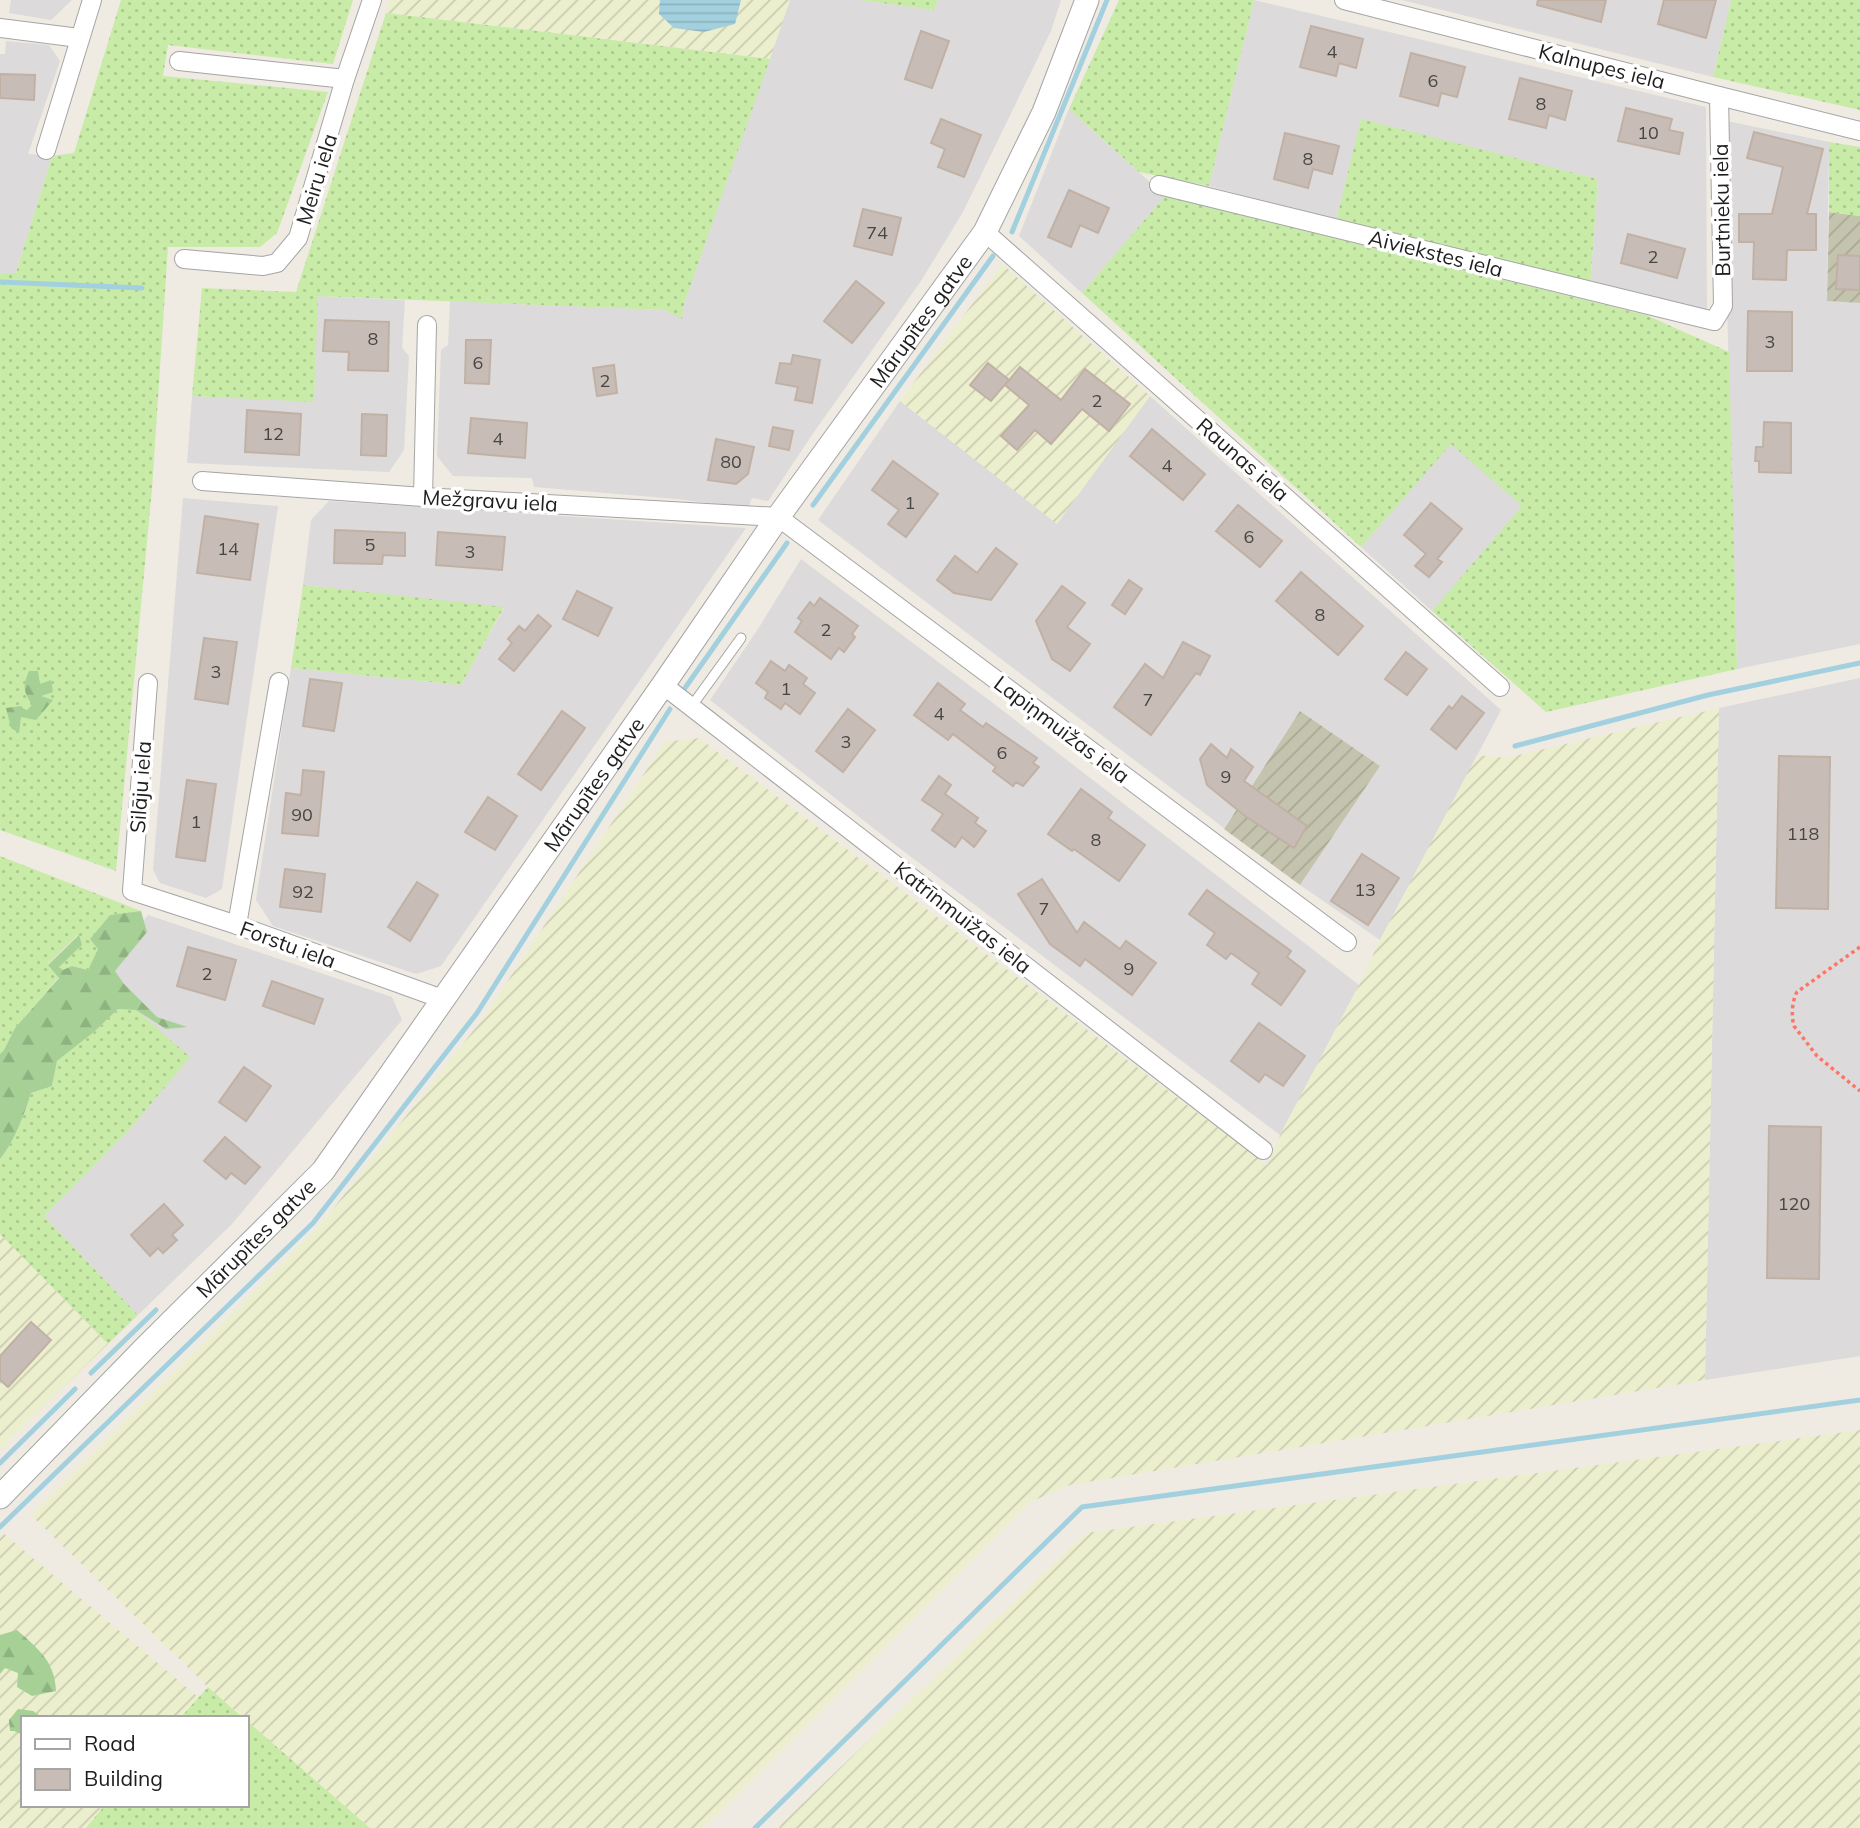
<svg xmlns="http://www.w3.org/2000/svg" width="1860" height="1828" font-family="Mulish,sans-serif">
	<defs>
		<pattern id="construction-furrows" width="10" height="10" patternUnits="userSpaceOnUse" patternTransform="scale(1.75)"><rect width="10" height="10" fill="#c4c4ae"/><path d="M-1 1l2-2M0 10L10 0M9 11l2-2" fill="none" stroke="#a8a895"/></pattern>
		<pattern id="farmland-furrows" width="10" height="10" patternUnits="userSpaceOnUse" patternTransform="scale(1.75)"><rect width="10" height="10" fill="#ecefcd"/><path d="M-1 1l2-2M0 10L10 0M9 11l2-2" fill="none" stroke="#caccb0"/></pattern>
		<pattern id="grass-dots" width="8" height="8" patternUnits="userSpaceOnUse" patternTransform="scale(1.75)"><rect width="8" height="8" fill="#c8eba7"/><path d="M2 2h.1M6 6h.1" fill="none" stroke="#abc98f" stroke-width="1.8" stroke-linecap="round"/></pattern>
		<pattern id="forest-firs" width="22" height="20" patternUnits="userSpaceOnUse" patternTransform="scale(1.75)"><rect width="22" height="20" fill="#a7d096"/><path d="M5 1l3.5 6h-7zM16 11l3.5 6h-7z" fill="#8fb281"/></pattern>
		<pattern id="water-rules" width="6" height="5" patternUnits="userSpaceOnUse" patternTransform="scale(1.75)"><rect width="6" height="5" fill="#a2d0de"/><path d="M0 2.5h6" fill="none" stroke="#8bb2be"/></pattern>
	</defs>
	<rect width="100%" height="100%" fill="#efebe3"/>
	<g fill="#dcdada">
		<polygon points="11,0 72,0 51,20 9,13"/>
		<polygon points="790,0 859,0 934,10 938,0 1061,0 1051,31 963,212 921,281 814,432 768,501 752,498 748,508 677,499 534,487 532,478 453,476 437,456 441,350 448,345 450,301 665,310 682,318 684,304"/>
		<polygon points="1254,0 1706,107 1707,313 1590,286 1598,179 1361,120 1336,221 1209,186"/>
		<polygon points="1402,0 1731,0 1713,77"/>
		<polygon points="6,41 49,45 60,61 28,154 52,156 16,273 0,273 0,54 5,54"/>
		<polygon points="1069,109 1165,196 1082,293 1019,236"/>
		<polygon points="1722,120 1829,142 1827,301 1860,303 1860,644 1737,669"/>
		<polygon points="317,296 405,300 402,348 409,356 404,450 389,472 187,463 192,396 314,401"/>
		<polygon points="1150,396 1501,710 1380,940 1300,885 1380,766 1300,711 1224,828 818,520 900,401 1057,523"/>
		<polygon points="1451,443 1523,506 1432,611 1361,547"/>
		<polygon points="183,498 278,506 222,889 206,898 160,883 153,870"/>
		<polygon points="329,501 746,528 441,966 416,974 273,926 256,900 291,668 461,685 504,608 303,585 311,520"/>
		<polygon points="801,559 989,700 1359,985 1280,1135 886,838 710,700 758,629"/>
		<polygon points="1860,678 1860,1356 1705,1380 1719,708"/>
		<polygon points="148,915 392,997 402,1020 232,1224 138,1315 44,1216 130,1129 189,1057 99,979"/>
	</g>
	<g fill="url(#construction-furrows)">
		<polygon points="1829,212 1860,216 1860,303 1827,301"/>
		<polygon points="1300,711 1380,766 1300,885 1224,829"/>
	</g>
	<g fill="url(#farmland-furrows)">
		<polygon points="390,0 790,0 770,59 386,13"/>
		<polygon points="1002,264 1150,396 1057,524 900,401"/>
		<polygon points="1719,708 1705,1380 1070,1485 1030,1502 703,1828 370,1828 247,1721 247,1718 243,1718 208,1687 31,1515 321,1224 484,1017 665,742 699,738 1267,1165 1280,1135 1359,985 1380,940 1477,755 1506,758"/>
		<polygon points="0,1233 108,1344 0,1449"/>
		<polygon points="1860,1430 1860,1828 779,1828 780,1825 1086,1533"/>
		<polygon points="3,1533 198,1697 180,1718 23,1718 23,1805 105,1805 86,1828 0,1828 0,1536"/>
	</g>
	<g fill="url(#grass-dots)">
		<polygon points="121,0 353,0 333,64 168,45 163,76 328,92 277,233 260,247 168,247 152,489 116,871 0,830 0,273 16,273 52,156 74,153"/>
		<polygon points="859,0 938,0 934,10"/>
		<polygon points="1119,0 1254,0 1209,186 1139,172 1069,109"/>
		<polygon points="1731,0 1860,0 1860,110 1713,77"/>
		<polygon points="386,13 770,59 684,304 682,319 665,310 318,296 314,402 192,396 202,288 296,292"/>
		<polygon points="1361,119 1598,179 1590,286 1336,221"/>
		<polygon points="1829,142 1860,147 1860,216 1829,212"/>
		<polygon points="1165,196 1646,315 1729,352 1737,669 1546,712 1432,611 1522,506 1451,444 1361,547 1082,293"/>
		<polygon points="303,585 504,607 461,685 291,668"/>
		<polygon points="0,856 141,911 110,915 90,939 99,949 88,970 72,966 63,971 59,966 82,945 78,935 48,964 59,977 15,1028 4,1050 0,1054"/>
		<path d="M118,1009L136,1010L190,1057L130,1129L44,1216L138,1315L108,1344L0,1234V1159C15,1141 24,1115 31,1093L52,1086L57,1061L94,1032Z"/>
		<polygon points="208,1687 243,1718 180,1718"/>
		<polygon points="247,1721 370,1828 86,1828 105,1805 247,1805"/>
	</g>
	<g fill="url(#forest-firs)">
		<path d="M29,671H38L40,684L51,680L53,692L41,696L53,700L36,720L21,717L19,733L11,728L6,708L21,706L26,711L32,705C24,691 22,687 29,671Z"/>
		<path d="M141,911L147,932L115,971L124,984L157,1017L187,1027L166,1029L136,1010L118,1009L94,1032L57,1061L52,1086L31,1093C24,1115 15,1141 0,1159V1054L4,1050L15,1028L59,978L48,965L79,935L82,945L59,967L63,970L72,966L88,970L98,949L90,939L110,915Z"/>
		<path d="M17,1630C38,1649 55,1661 56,1691L32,1696L17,1687L18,1673L5,1668L0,1674V1635Z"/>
		<polygon points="18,1709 33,1711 43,1718 23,1718 23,1735 14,1731 10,1731 9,1720"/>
	</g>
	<polygon fill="url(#water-rules)" points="660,0 741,0 735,24 704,32 674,28 659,14"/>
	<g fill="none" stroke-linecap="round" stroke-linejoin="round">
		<g stroke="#a2d0de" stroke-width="5">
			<polyline points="1012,232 1107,0"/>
			<polyline points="0,282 142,288"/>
			<polyline points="813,505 993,256"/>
			<polyline points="685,688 787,543"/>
			<polyline points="1515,746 1708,695 1860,663"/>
			<polyline points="91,1373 156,1310"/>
			<polyline points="0,1463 75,1389"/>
			<polyline points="0,1527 313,1223 477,1013 670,709"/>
			<polyline points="755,1828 1082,1507 1860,1400"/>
		</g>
	</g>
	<g fill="#c7bdb6" stroke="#c1b1a5" stroke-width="2">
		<polygon points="1538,0 1606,0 1601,22 1537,5"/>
		<polygon points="1664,0 1716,0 1706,38 1658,24"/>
		<polygon points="1311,26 1363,39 1356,68 1339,63 1336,76 1300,67"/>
		<polygon points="921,31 949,41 932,88 905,79"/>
		<polygon points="1411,53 1465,67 1457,97 1441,93 1438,106 1400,96"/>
		<polygon points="0,74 35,75 34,100 0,98"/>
		<polygon points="1520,78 1572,91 1565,120 1549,115 1546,128 1509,119"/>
		<polygon points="1626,108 1672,119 1669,130 1683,133 1679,154 1618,141"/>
		<polygon points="941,119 981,135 964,177 938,167 945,149 931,143"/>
		<polygon points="1754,132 1823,149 1807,214 1816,214 1816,250 1787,250 1786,280 1753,279 1754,242 1739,242 1739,214 1772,214 1783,167 1747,158"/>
		<polygon points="1285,133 1339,146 1332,174 1313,169 1308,188 1274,179"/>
		<polygon points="1069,190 1109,208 1098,233 1080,225 1071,247 1048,237"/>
		<polygon points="863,209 901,218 892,255 854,246"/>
		<polygon points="1628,234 1685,249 1677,278 1621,263"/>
		<polygon points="1838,255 1860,256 1860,290 1836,289"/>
		<polygon points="856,281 884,303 852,343 824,321"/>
		<polygon points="1748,311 1792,312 1792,371 1747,371"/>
		<polygon points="325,320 389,322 388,371 348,370 349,352 323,351"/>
		<polygon points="466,340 491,340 489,384 465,383"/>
		<polygon points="793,355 820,360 812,403 795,400 798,387 776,383 780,363 791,364"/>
		<polygon points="988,363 1009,380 991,401 970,385"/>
		<polygon points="614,365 617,393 597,396 593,368"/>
		<polygon points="1020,367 1061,400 1085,369 1130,404 1109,431 1082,409 1051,444 1035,430 1017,450 1001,436 1029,405 1005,385"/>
		<polygon points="247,410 301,414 299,455 245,452"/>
		<polygon points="362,414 387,415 386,456 361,455"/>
		<polygon points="471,418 527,423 525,458 468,453"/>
		<polygon points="1764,422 1791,423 1791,473 1759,472 1759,461 1755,461 1756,447 1763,447"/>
		<polygon points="773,427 793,431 789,450 769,446"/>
		<polygon points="1152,429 1205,474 1183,500 1130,456"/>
		<polygon points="716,439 754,447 748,474 736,484 708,480"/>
		<polygon points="893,461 938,494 906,537 888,524 899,510 872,490"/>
		<polygon points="1431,503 1462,529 1437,559 1442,562 1429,577 1415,566 1426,554 1404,535"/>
		<polygon points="1238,505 1282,541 1260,567 1216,531"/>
		<polygon points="205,516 258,524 250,580 197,573"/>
		<polygon points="335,530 405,533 405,556 383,555 382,564 334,563"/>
		<polygon points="438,532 505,537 502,570 436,565"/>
		<polygon points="996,548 1017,564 991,600 954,593 937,580 955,556 977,573"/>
		<polygon points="1301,572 1363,626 1338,655 1276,601"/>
		<polygon points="1129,580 1142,589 1125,614 1112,605"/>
		<polygon points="1062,586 1085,603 1067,627 1090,644 1070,671 1052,659 1036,621"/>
		<polygon points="577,591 612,608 598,636 563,619"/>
		<polygon points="820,598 858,626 852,634 855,637 844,652 839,648 831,659 795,632 802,621 798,618 810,602 814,606"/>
		<polygon points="538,615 551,626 514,671 499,659 512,643 508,639 519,626 525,631"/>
		<polygon points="204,638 237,642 228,704 195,699"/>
		<polygon points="1183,642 1210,656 1200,675 1196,673 1151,735 1114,707 1145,664 1163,678"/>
		<polygon points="1406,652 1427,669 1407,695 1385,679"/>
		<polygon points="771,661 785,671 789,665 807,678 803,684 815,693 800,714 785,703 781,709 765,698 768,692 756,683"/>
		<polygon points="310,679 342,683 334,731 303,726"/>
		<polygon points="938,683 965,704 960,710 983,727 986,723 1037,758 1033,763 1039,767 1023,786 1016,782 1013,786 993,771 996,767 953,734 948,740 914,715"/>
		<polygon points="1462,696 1484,713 1456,749 1431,729 1449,706 1452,709"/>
		<polygon points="848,709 875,730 843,772 816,751"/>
		<polygon points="562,711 585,728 541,790 518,774"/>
		<polygon points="1211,744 1227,758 1231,749 1253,767 1244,781 1307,826 1294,848 1245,816 1207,785 1200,759"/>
		<polygon points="1779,756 1830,757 1828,909 1776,908"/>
		<polygon points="303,770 324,772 318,836 282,833 286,793 301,795"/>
		<polygon points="939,776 951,785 945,794 978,818 975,823 986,831 974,847 962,837 955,847 932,830 943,814 922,800"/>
		<polygon points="187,780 216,784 205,861 176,857"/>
		<polygon points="1081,789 1112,812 1108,818 1145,845 1119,881 1074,849 1072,851 1048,834"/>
		<polygon points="488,797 517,816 495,850 465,832"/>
		<polygon points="1362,854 1399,878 1368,925 1331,901"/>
		<polygon points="285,869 325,874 321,912 280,907"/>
		<polygon points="1042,879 1077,933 1084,922 1120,949 1126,941 1156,963 1132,995 1085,959 1080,966 1050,944 1018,894"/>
		<polygon points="417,882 438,895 410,941 388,927"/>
		<polygon points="1207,890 1291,951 1287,957 1305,971 1281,1005 1252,984 1259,973 1231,953 1226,959 1207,945 1215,933 1189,914"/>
		<polygon points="188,947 236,960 225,1000 177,986"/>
		<polygon points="272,981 323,999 314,1024 263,1006"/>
		<polygon points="1259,1023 1305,1056 1283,1086 1265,1074 1259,1082 1231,1061"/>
		<polygon points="244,1067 271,1086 246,1121 219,1102"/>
		<polygon points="1769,1126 1821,1127 1819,1279 1767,1278"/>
		<polygon points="225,1137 260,1167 245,1184 231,1173 226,1179 204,1161"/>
		<polygon points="164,1204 183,1225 172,1235 177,1240 163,1253 158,1248 150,1256 131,1235"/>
		<polygon points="31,1322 51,1340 8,1387 0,1380 0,1356"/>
	</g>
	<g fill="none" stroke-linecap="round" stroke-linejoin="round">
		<g stroke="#a5a5a5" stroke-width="11">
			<polyline id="service" points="691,707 741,638"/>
		</g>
		<g stroke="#a5a5a5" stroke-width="20">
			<g id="minor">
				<polyline points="1344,0 1719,96 1860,131"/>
				<polyline points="0,28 79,38"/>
				<polyline points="179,61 345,79"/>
				<polyline points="46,150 92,0"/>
				<polyline points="1159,185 1714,321 1723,306 1719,96"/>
				<polyline points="985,232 1500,687"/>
				<polyline points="184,259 263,266 277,263 298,238 345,79 372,0"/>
				<polyline points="202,481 423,497 778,517 1347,942"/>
				<polyline points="423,497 427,325"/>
				<polyline points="148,683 132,891 237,925 445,1000"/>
				<polyline points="663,685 1263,1150"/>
				<polyline points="237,925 279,682"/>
			</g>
		</g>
		<g stroke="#a5a5a5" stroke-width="25">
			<g id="tertiary">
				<path id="s1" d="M0,1497L146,1347L323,1171L663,685L778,517L985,232L1044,112L1087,0"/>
			</g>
		</g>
		<path stroke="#fe7565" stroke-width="3.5" stroke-dasharray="3.5 3.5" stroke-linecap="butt" d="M1860,947L1797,992C1792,1001 1791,1016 1794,1026L1817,1056L1860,1091"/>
		<use href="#service" stroke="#fff" stroke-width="9"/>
		<use href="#minor" stroke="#fff" stroke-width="18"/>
		<use href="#tertiary" stroke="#fff" stroke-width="23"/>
	</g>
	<g text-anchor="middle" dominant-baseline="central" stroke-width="7" stroke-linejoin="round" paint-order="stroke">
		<g font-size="18" fill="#484644">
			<text x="1332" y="51">4</text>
			<text x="1433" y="80">6</text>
			<text x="1541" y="103">8</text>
			<text x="1648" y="132">10</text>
			<text x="1308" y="158">8</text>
			<text x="877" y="232">74</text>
			<text x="1653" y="256">2</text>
			<text x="373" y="338">8</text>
			<text x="1770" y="341">3</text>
			<text x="478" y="362">6</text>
			<text x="605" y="380">2</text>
			<text x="1097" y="400">2</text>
			<text x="273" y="433">12</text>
			<text x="498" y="438">4</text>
			<text x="731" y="461">80</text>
			<text x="1167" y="465">4</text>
			<text x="910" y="502">1</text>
			<text x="1249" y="536">6</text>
			<text x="370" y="544">5</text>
			<text x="228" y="548">14</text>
			<text x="470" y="551">3</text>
			<text x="1320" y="614">8</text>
			<text x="826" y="629">2</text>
			<text x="216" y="671">3</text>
			<text x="786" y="688">1</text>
			<text x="1148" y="699">7</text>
			<text x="939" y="713">4</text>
			<text x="846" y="741">3</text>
			<text x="1002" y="752">6</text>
			<text x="1226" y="776">9</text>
			<text x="302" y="814">90</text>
			<text x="196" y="821">1</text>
			<text x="1803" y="833">118</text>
			<text x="1096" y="839">8</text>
			<text x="1365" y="889">13</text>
			<text x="303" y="891">92</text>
			<text x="1044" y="908">7</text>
			<text x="1129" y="968">9</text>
			<text x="207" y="973">2</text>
			<text x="1794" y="1203">120</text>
		</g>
		<g font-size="21" fill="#1e1e1e" stroke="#fff">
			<text transform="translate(1602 66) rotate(14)">Kalnupes iela</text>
			<text transform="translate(316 179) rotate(-73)">Meiru iela</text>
			<text transform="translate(1721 210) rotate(-91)">Burtnieku iela</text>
			<text transform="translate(1436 253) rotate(14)">Aiviekstes iela</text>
			<text stroke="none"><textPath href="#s1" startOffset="1498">Mārupītes gatve</textPath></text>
			<text transform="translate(1243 459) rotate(41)">Raunas iela</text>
			<text transform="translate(490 500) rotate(3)">Mežgravu iela</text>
			<text transform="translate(1062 729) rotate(37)">Lapiņmuižas iela</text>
			<text stroke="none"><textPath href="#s1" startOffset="931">Mārupītes gatve</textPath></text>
			<text transform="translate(140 787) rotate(-86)">Silāju iela</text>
			<text transform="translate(963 917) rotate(38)">Katrīnmuižas iela</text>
			<text transform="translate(288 944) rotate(20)">Forstu iela</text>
			<text stroke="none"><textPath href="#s1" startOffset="364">Mārupītes gatve</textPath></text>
		</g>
	</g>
	<rect x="21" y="1716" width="228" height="91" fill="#ffffff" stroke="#a5a5a5" stroke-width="2"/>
	<rect x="35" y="1739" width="35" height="10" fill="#ffffff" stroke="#a5a5a5" stroke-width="2"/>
	<text x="84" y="1751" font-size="21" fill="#1e1e1e">Road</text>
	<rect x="35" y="1769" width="35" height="21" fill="#c7bdb6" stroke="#a5a5a5" stroke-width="2"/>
	<text x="84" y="1786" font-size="21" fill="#1e1e1e">Building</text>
</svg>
